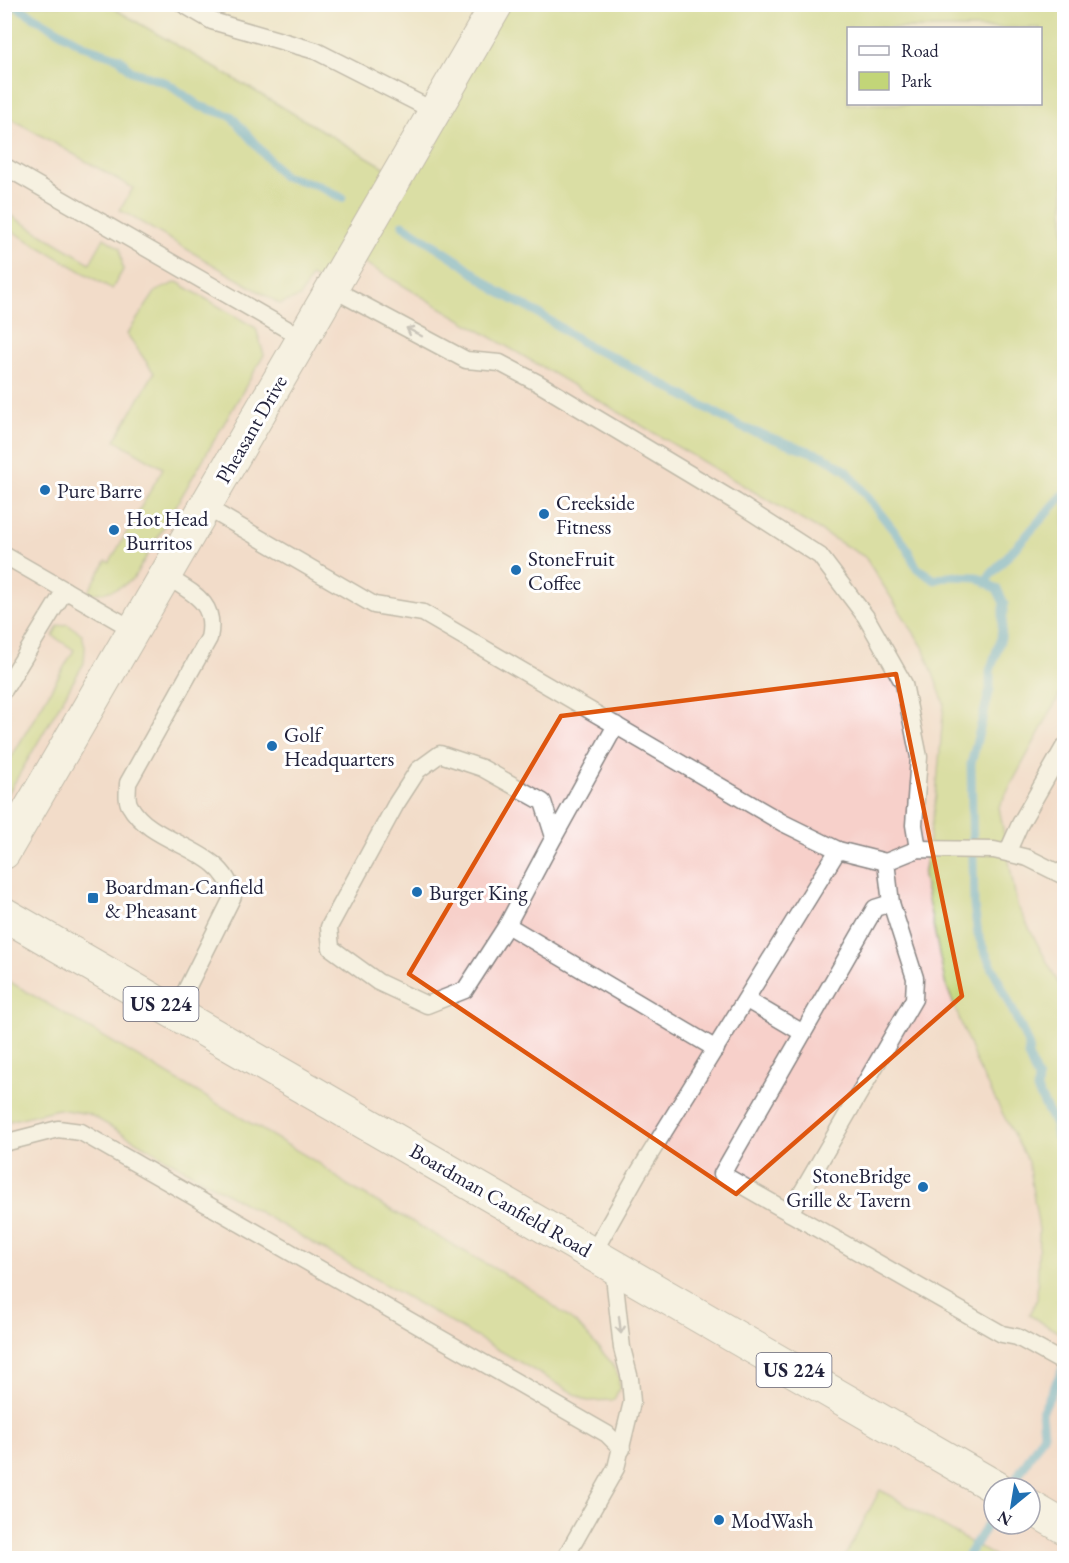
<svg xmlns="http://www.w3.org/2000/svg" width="1069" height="1563" font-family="'EB Garamond',serif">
	<rect width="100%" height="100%" fill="#fff"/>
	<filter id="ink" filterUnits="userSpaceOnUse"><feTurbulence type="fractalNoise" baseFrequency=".0167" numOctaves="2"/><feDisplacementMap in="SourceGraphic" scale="12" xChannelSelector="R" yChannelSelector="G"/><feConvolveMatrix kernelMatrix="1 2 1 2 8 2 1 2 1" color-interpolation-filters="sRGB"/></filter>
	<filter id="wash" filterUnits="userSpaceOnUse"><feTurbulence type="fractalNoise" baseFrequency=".008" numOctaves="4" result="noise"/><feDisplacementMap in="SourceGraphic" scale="24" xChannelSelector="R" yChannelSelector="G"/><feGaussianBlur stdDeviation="1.35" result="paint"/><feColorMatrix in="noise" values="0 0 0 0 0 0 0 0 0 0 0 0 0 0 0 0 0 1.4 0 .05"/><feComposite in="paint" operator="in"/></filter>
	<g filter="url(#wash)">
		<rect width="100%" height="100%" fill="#eee5c8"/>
		<path fill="#f7d0ca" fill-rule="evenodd" d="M4,100L333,288L352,255L1064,675V1558H5ZM994,1488H1030V1524H994Z"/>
		<g fill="#c2d578" stroke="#727c5a" stroke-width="1.5" fill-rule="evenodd">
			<path d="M5,5H108L398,175L497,5H1064V687L999,807L1017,905L1064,994V1336L1029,1315L1037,1299L1039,1230L1028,1162L978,1067L945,982L923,876L936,796L944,703L923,647L865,557L353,256L333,289L311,276L300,297L280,304L120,210L133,188L5,115ZM848,28H1040V104H848Z"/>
			<polygon points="5,212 90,263 104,238 120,248 123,270 112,289 5,227"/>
			<path d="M177,282L256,328L264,355L134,578C119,590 107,593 87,594L106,561L110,562L163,468L115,440L154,373L127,334L156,291Z"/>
			<polygon points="67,624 82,634 85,647 84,663 5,799 5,762 8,763 74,650 53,636 58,626"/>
			<polygon points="5,982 12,983 320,1164 347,1185 536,1292 579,1326 611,1362 619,1378 619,1389 614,1400 587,1401 89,1114 58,1109 5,1122"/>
			<polygon points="880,1490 998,1558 844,1558"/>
		</g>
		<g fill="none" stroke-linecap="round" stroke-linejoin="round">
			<g stroke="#54a8cf" stroke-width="9">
				<polyline points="12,4 86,47 119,58 131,71 167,83 199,106 231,116 283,176 317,185 342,198"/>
				<polyline points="403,225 460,262 497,291 538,313 591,348 611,356 743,428 823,456 847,471 905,545 917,568 935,580 948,576 977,577 997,589 1004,603 1001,638 990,671 990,689 971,764 974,906 978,934 984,950 1023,1032 1029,1047 1028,1056 1038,1079 1037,1090 1055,1125 1057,1137 1064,1145"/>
				<polyline points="985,581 1064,494"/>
				<polyline points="1010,1488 1044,1434 1042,1412 1064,1366"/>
				<polyline points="966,1558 994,1514"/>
			</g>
		</g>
	</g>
	<g filter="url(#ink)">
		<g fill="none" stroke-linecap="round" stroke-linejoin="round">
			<g stroke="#888482" stroke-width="19">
				<g id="service">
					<polyline points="183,4 212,21 316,51 436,112"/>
					<polyline points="4,166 304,339"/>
					<polyline points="333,289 466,360 500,363 538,383 736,502 820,556 866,617 904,684 919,757 914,825 918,849"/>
					<polyline points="206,507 374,605 423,613 783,823 838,850 886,862 918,849 994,850 1028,858 1064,876"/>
					<polyline points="4,555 134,630"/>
					<path d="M166,576C192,593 217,602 209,638L128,783C128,790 126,800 130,806C152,846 225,847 233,896L175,1012"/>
					<polyline points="4,690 65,590"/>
					<polygon points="440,754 482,768 543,802 554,837 507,925 465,990 427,1005 378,982 331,948 329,927 396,804 418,770"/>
					<polyline points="554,837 616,725"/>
					<polyline points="1008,851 1020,824 1064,747"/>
					<polyline points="886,862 891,903"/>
					<polygon points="891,903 915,978 914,999 790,1213 722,1174 875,908"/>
					<polyline points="507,925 716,1049"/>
					<polyline points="747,1000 803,1033"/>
					<polyline points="4,1143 58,1129 81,1132 607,1434 622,1449"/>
					<polyline points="790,1213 1002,1334 1017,1337 1064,1363"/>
					<polyline points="593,1253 637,1175 838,850"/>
					<polyline points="565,1558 616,1468 632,1402 630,1379 622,1348 613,1267"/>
				</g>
			</g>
			<g stroke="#888482" stroke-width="34">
				<polyline id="minor" points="4,853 497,4"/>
			</g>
			<g stroke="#888482" stroke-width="35">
				<g id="primary">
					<polyline points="4,914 997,1488"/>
					<polyline points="1030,1507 1064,1527"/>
				</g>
			</g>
			<use href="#service" stroke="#fff" stroke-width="16"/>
			<use href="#minor" stroke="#fff" stroke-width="32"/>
			<use href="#primary" stroke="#fff" stroke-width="33"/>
		</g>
		<defs><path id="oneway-shaft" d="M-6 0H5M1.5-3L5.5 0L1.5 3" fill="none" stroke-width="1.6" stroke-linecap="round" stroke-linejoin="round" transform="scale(1.5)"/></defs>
		<g stroke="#9c9ca7">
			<use href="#oneway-shaft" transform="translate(414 332) rotate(-152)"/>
			<use href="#oneway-shaft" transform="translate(620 1325) rotate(83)"/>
		</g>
	</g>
	<path d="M0 0H1069V1563H0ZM896,674L962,996L736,1194L409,974L561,716Z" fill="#eee5c8" fill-opacity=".55" fill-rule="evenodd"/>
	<path fill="none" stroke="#de560e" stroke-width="4.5" stroke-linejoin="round" d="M896,674L962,996L736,1194L409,974L561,716Z"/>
	<g fill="#1f6fb2" stroke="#fff" stroke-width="2">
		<circle cx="45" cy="490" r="6"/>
		<circle cx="544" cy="514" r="6"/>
		<circle cx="114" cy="530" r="6"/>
		<circle cx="516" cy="570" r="6"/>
		<circle cx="272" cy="746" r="6"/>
		<circle cx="417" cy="892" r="6"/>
		<rect x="87" y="892" width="12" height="12" rx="3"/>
		<circle cx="923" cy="1187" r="6"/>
		<circle cx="719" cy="1520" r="6"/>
	</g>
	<g text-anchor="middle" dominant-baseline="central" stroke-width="6" stroke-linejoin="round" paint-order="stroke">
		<g fill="#fff" stroke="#646476" stroke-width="1.5">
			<rect x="123.5" y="987" width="75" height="34" rx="4.5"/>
			<rect x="756.5" y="1353" width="75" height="34" rx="4.5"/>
		</g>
		<g font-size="20" font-weight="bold" fill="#22223b">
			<text x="161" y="1004">US 224</text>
			<text x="794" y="1370">US 224</text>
		</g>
		<g font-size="21" fill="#22223b" stroke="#fff">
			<text transform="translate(251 429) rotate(-60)">Pheasant Drive</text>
			<text transform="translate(501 1200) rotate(30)">Boardman Canfield Road</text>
		</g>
		<g font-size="21" fill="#22223b" stroke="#fff" text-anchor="start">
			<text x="57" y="490">Pure Barre</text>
			<text x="556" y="502">Creekside<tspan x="556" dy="24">Fitness</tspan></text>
			<text x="126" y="518">Hot Head<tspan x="126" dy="24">Burritos</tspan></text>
			<text x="528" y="558">StoneFruit<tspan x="528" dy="24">Coffee</tspan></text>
			<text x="284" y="734">Golf<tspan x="284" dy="24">Headquarters</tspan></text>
			<text x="105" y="886">Boardman-Canfield<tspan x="105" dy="24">&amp; Pheasant</tspan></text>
			<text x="429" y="892">Burger King</text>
			<text x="911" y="1175" text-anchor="end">StoneBridge<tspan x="911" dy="24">Grille &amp; Tavern</tspan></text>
			<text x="731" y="1520">ModWash</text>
		</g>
	</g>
	<rect width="1069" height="1563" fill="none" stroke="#fff" stroke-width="24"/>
	<rect x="847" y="27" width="195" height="78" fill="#ffffff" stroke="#a7a7b1" stroke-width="1.5"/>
	<rect x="859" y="46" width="30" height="9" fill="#ffffff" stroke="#a7a7b1" stroke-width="1.5"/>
	<text x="901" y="57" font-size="18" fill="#22223b">Road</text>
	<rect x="859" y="72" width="30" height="18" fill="#c2d578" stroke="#a7a7b1" stroke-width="1.5"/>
	<text x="901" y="87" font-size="18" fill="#22223b">Park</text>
	<g transform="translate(1012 1506) rotate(210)"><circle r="28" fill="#ffffff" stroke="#a7a7b1" stroke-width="1.5"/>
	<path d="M0-4.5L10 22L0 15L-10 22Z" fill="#1f6fb2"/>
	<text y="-9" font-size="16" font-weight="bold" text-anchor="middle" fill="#22223b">N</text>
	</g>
</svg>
